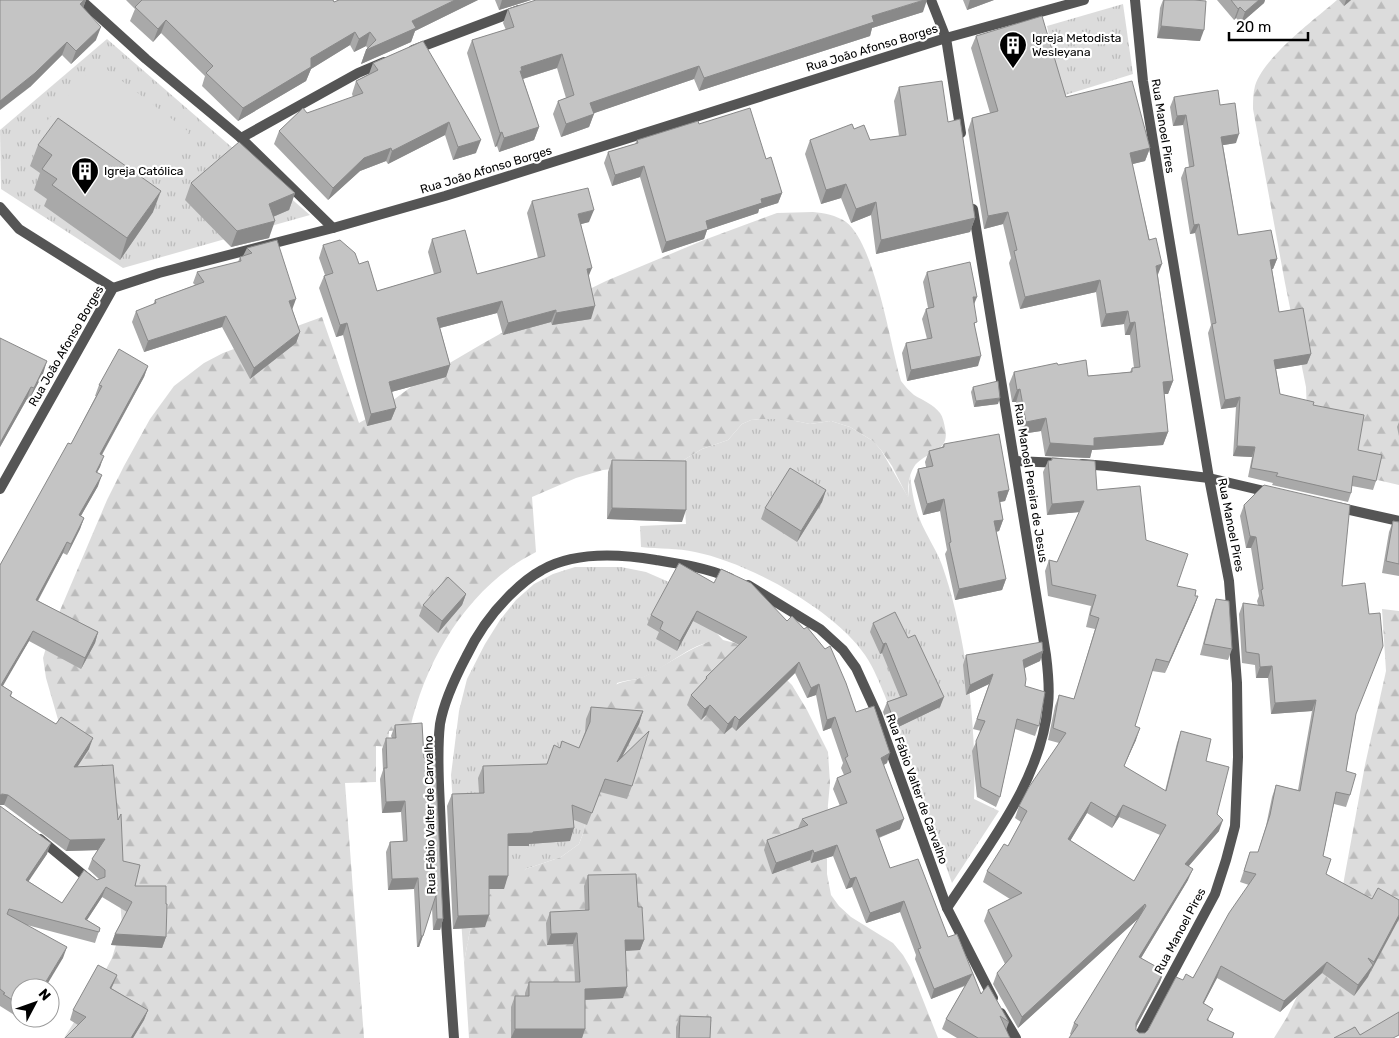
<svg xmlns="http://www.w3.org/2000/svg" width="1399" height="1038" font-family="Rubik,sans-serif">
	<defs>
		<pattern id="grass-tufts" width="24" height="20" patternUnits="userSpaceOnUse" patternTransform="scale(1.25)"><rect width="24" height="20" fill="#dcdcdc"/><path d="M3 7l-1-3M5 7V3M7 7l1-3M15 17l-1-3M17 17v-4M19 17l1-3" fill="none" stroke="#bbb"/></pattern>
		<pattern id="forest-firs" width="22" height="20" patternUnits="userSpaceOnUse" patternTransform="scale(1.25)"><rect width="22" height="20" fill="#dcdcdc"/><path d="M5 1l3.5 6h-7zM16 11l3.5 6h-7z" fill="#bbb"/></pattern>
	</defs>
	<rect width="100%" height="100%" fill="#fff"/>
	<g fill="url(#grass-tufts)">
		<polygon points="1123,4 1133,74 1062,96 1047,26"/>
		<polygon points="107,39 310,215 123,268 1,189 0,130"/>
		<path d="M761,419H786L810,424L831,421L850,427L873,441L881,450L908,497L910,475C912,491 914,506 920,520C926,535 936,549 942,565C966,633 977,727 974,799L999,811L952,883L885,696C879,682 874,668 865,655C835,610 747,562 695,552C678,548 659,549 641,547L640,526L686,524L682,461L702,449L728,440L742,424L751,420Z"/>
		<path d="M575,567H621L646,572L669,582L723,640C692,641 671,665 644,677C636,680 626,680 617,683L589,800L584,831L579,844L561,857L526,869L471,925L464,962L451,775L459,711L467,679L485,644L500,620L516,600L534,584L553,574Z"/>
	</g>
	<g fill="url(#forest-firs)">
		<path d="M1337,0H1399V485L1309,464L1306,387L1285,283L1253,109C1253,101 1253,93 1255,86C1263,58 1315,19 1337,0Z"/>
		<path d="M813,212C824,213 836,215 846,222C875,244 890,344 901,381C905,386 909,391 914,395C924,401 933,404 940,413C943,417 944,423 945,428C951,454 924,451 914,467C908,476 908,488 908,498L892,466L881,450L873,441L850,427L831,421L810,424L786,419H761L751,420L742,424L728,440L702,449L682,461L603,470L576,478L532,497L536,552C469,586 426,658 410,729L389,731L388,747L376,746V782L345,783L364,1038H64L97,986L112,958L122,925L119,887L61,730L46,678L43,658L50,634L107,500L124,466L150,419L174,386L204,363L223,353L322,317L359,423L373,415L419,381L482,344L514,326L606,281L704,240L777,213Z"/>
		<polygon points="1382,609 1399,611 1399,1023 1375,1038 1274,1038 1287,1017 1317,955 1343,885 1365,765 1386,671"/>
		<path d="M713,640H723L735,643L759,657L778,671L792,685L807,710L828,752L830,783L827,815V874L831,895L839,906L851,917L893,943L903,955L910,967L938,1038H469L464,962L471,925L488,896L512,878L526,869L561,857L579,844L584,831L589,800L595,711C598,704 602,694 609,689C622,679 633,682 645,676C668,664 688,649 713,640Z"/>
	</g>
	<polygon fill="#dcdcdc" points="97,62 189,132 140,193 46,122"/>
	<g fill="none" stroke-linecap="round" stroke-linejoin="round">
		<g stroke="#555" stroke-width="10">
			<polyline points="81,0 146,59 241,138 333,228"/>
			<polyline points="931,0 946,38 961,133"/>
			<polyline points="1135,0 1143,81 1209,478 1229,581 1237,683 1238,757 1235,826 1226,860 1215,894 1138,1038"/>
			<polyline points="413,50 519,10"/>
			<polyline points="241,138 358,73 384,62"/>
			<polyline points="0,207 19,229 113,288"/>
			<polyline points="1016,461 1060,463"/>
			<polyline points="1082,464 1107,466 1209,478 1272,493"/>
			<polyline points="0,489 113,288 159,273 333,228 445,196 946,38 1084,0"/>
			<polyline points="1337,507 1399,521"/>
			<polyline points="748,585 820,629 843,650 856,668 877,714 947,908 993,998"/>
			<polyline points="40,839 92,882"/>
			<path d="M947,908C988,846 1041,781 1048,705C1050,688 1048,671 1046,655L973,209"/>
			<polyline points="1001,1013 1016,1038"/>
			<path d="M454,1038C449,969 444,900 441,830C440,796 436,759 440,724C444,701 455,678 466,657C477,634 491,614 509,596C519,586 529,577 542,570C575,551 620,554 656,560C681,564 707,568 730,578"/>
		</g>
	</g>
	<g fill="#a9a9a9" fill-rule="evenodd">
		<polygon points="0,0 86,0 83,8 96,40 71,64 62,55 30,87"/>
		<polygon points="126,0 333,0 334,2 339,0 478,0 415,31 411,42 361,64 366,50 368,49 366,46 354,52 350,45 311,69 306,81 238,121 202,86 205,76 161,33 153,42 130,21 135,9"/>
		<polygon points="495,0 531,0 499,10"/>
		<polygon points="963,0 994,0 967,10"/>
		<polygon points="1163,0 1194,0 1200,41 1157,38 1160,8"/>
		<polygon points="1217,0 1265,0 1264,3 1241,23 1236,18 1234,20"/>
		<polygon points="1339,0 1351,0 1344,6"/>
		<polygon points="508,9 923,12 872,28 870,36 699,91 694,79 594,113 589,127 561,137 553,114 558,101 566,98 557,68 523,79 539,127 534,140 499,152 497,146 495,147 467,53 472,40 506,30 503,23"/>
		<polygon points="976,36 1066,97 1150,148 1145,161 1132,164 1158,276 1173,381 1168,394 1164,394 1168,432 1163,445 1092,450 1090,458 1045,456 1041,431 1021,434 1016,402 1012,402 1009,384 1014,372 1058,365 1088,376 1130,372 1132,368 1134,368 1130,335 1125,335 1124,324 1101,327 1096,292 1020,309 1009,263 1011,258 1003,224 984,229 968,130 972,118 990,113 971,48"/>
		<polygon points="423,41 476,153 453,160 445,135 388,164 386,161 360,171 328,200 274,144 279,131 353,97 352,94 356,81 369,74 373,63"/>
		<polygon points="899,87 948,122 975,218 970,232 876,254 871,215 851,223 841,198 821,204 805,154 810,140 854,129 870,140 899,136 894,101"/>
		<polygon points="1174,97 1220,105 1236,143 1223,145 1238,235 1277,259 1273,269 1272,269 1279,312 1311,354 1307,364 1276,369 1280,394 1313,405 1358,450 1376,481 1373,490 1352,486 1351,493 1348,502 1272,485 1273,483 1248,477 1252,457 1233,456 1236,407 1221,409 1208,333 1211,325 1195,233 1190,234 1181,178 1185,168 1189,167 1183,125 1173,126 1170,107"/>
		<polygon points="699,124 766,159 782,193 778,203 759,209 758,213 707,230 704,239 662,253 640,177 612,186 604,163 608,152 635,144 637,140"/>
		<polygon points="38,145 153,212 120,260 44,206 47,199 34,190 40,173 30,166"/>
		<polygon points="191,183 295,193 289,210 273,217 269,238 231,247 185,200"/>
		<polygon points="532,201 589,222 581,224 588,277 591,319 552,325 551,322 503,335 497,313 440,328 450,365 446,377 391,392 396,408 391,420 367,426 343,335 336,337 319,288 324,276 325,275 319,258 323,245 359,264 377,291 434,274 428,252 432,239 477,274 538,258 527,213"/>
		<polygon points="277,240 292,309 300,332 296,343 250,379 222,327 144,352 132,322 136,311 153,305 155,300 195,285 193,283 197,272 238,262 240,257 243,256 247,248"/>
		<polygon points="927,272 974,304 975,328 978,366 907,381 902,353 906,343 927,339 922,319 926,309 928,308 923,282"/>
		<polygon points="0,338 43,374 29,400 27,399 0,447"/>
		<polygon points="148,366 144,377 102,455 100,467 97,472 98,486 81,516 84,518 80,529 67,555 63,553 38,601 98,632 95,643 81,669 29,641 2,686 12,692 11,696 89,749 77,767 118,820 123,861 135,886 166,937 162,948 111,945 115,934 127,912 102,897 87,920 100,928 95,943 27,925 63,958 20,988 20,1018 26,1018 24,1021 0,1006 0,806 47,854 28,881 62,903 99,879 88,869 92,859 98,850 66,851 4,805 0,565 71,444 96,396 95,396 99,385"/>
		<polygon points="973,387 998,404 974,407 971,392"/>
		<polygon points="1399,422 1399,436 1397,427"/>
		<polygon points="944,444 1009,490 1005,501 1000,502 1003,520 999,531 996,532 1006,579 1002,590 955,600 945,554 947,550 940,511 923,515 914,481 918,469 926,467 925,462 929,451 942,447"/>
		<path d="M1052,458L1097,490L1146,540L1177,586L1195,596H1198L1194,607L1165,673L1152,671L1135,726L1136,740L1124,766L1165,791L1177,743L1181,731L1206,761L1217,814L1219,831L1188,867V880L1141,958L1164,971L1160,982L1136,1027V1030L1139,1033H1145L1148,1030L1183,980L1193,978L1249,885L1240,882L1250,852H1258L1266,826L1272,797L1276,785L1298,790L1312,711L1271,714L1268,678H1256L1255,665L1242,663L1239,614L1243,603L1258,605L1257,601L1259,596L1251,548H1246L1240,516L1244,505L1342,586L1356,715L1346,771L1350,795L1346,807L1334,804L1323,856L1326,874L1372,899L1399,900L1370,973L1354,996L1322,973L1280,1012L1217,978L1204,1003L1209,1021L1234,1033L1071,1035L1070,1034L1074,1023L1140,917L1018,1028L993,984L997,973L1005,964L984,921L988,910L1010,899L983,882L987,871L1008,846L1021,822L1015,818L1019,806L1059,743L1048,740L1055,706L1059,695L1074,699L1095,629L1086,627L1091,606L1048,596L1045,571L1049,560L1057,562L1079,512L1047,515L1043,472L1048,461H1051ZM1087,813L1112,828L1119,817L1160,835L1134,881L1070,841Z"/>
		<polygon points="612,460 682,522 607,519 608,472"/>
		<polygon points="826,490 822,502 797,542 761,519 765,508"/>
		<polygon points="1393,521 1399,522 1399,576 1382,573 1389,532"/>
		<polygon points="714,583 856,712 887,763 884,765 900,829 879,838 890,868 948,937 981,994 1009,1022 1006,1030 1010,1038 957,1038 942,1029 946,1019 965,986 931,999 915,959 916,955 900,912 866,923 852,887 846,889 833,856 811,863 810,860 772,874 764,850 767,840 798,828 802,819 840,806 833,789 837,778 844,775 841,768 843,763 831,728 823,731 816,695 807,698 795,673 736,731 732,727 724,734 706,715 701,720 687,705 691,695 705,680 706,677 739,645 693,621 677,651 656,639 659,632 647,625 651,615"/>
		<polygon points="466,594 462,605 438,633 419,616 423,605"/>
		<polygon points="1216,599 1232,649 1228,660 1200,655 1212,610"/>
		<polygon points="873,623 940,707 890,731 883,712 887,702 900,697 882,653 880,654 870,632"/>
		<polygon points="1043,651 1040,661 1025,668 1025,686 1040,721 1035,736 1015,729 1000,797 996,807 977,797 972,751 981,731 973,729 989,684 966,695 963,665 966,655"/>
		<polygon points="591,707 643,711 639,724 621,758 632,786 627,799 600,792 587,825 574,820 570,841 529,844 529,846 508,846 504,889 489,889 485,927 453,929 447,806 452,794 479,793 478,778 483,766 547,764 560,748 579,748 585,732 586,719"/>
		<polygon points="395,725 424,758 443,919 440,930 433,930 432,907 419,947 417,947 414,889 388,890 386,852 390,842 403,841 401,812 382,813 380,779 383,770 382,749 386,738 392,738 391,736"/>
		<polygon points="588,875 638,907 644,940 640,950 625,951 623,998 585,1000 585,1029 582,1038 511,1038 511,1007 515,996 525,996 525,993 529,982 575,982 573,944 547,945 546,923 550,912 585,910 584,886"/>
		<polygon points="117,975 111,988 148,1010 144,1020 133,1038 65,1038 78,1025 70,1020 73,1010"/>
		<polygon points="680,1016 710,1038 676,1038 676,1027"/>
	</g>
	<g fill="#898989">
		<polygon points="84,0 86,0 82,10 80,4"/>
		<polygon points="455,0 478,0 415,31 411,42 361,64 366,50 412,21"/>
		<polygon points="502,0 531,0 499,10"/>
		<polygon points="924,0 927,0 923,12 872,28 870,36 699,91 704,78 872,16"/>
		<polygon points="970,0 994,0 967,10"/>
		<polygon points="1259,0 1265,0 1264,3 1241,23 1245,12"/>
		<polygon points="1346,0 1351,0 1344,6"/>
		<polygon points="1240,7 1236,18 1234,20 1238,9"/>
		<polygon points="166,20 161,33 153,42 158,29"/>
		<polygon points="1161,26 1204,30 1200,41 1157,38"/>
		<polygon points="101,27 96,40 71,64 76,51"/>
		<polygon points="355,32 350,45 311,69 306,81 238,121 243,108 311,58"/>
		<polygon points="370,32 366,46 354,52 359,39"/>
		<polygon points="67,42 62,55 30,87 0,110 0,101"/>
		<polygon points="562,54 557,68 519,80 521,67"/>
		<polygon points="699,66 694,79 586,116 590,103"/>
		<polygon points="594,114 589,127 561,137 566,124"/>
		<polygon points="1186,115 1183,125 1173,126 1177,116"/>
		<polygon points="449,122 445,135 388,164 392,151"/>
		<polygon points="539,127 534,140 499,152 504,138"/>
		<polygon points="502,132 497,146 495,147 500,133"/>
		<polygon points="1239,134 1236,143 1218,146 1221,137"/>
		<polygon points="481,140 476,153 453,160 458,147"/>
		<polygon points="391,148 386,161 360,171 328,200 333,188 364,158"/>
		<polygon points="1150,148 1145,161 1125,166 1130,153"/>
		<polygon points="644,166 640,177 612,186 615,175"/>
		<polygon points="846,184 841,198 821,204 826,190"/>
		<polygon points="161,191 153,212 120,260 127,238"/>
		<polygon points="295,193 289,210 263,221 269,204"/>
		<polygon points="782,193 778,203 759,209 758,213 707,230 704,239 662,253 666,242 706,221 761,199"/>
		<polygon points="876,202 871,215 851,223 856,209"/>
		<polygon points="594,210 589,222 574,226 578,214"/>
		<polygon points="1008,212 1003,224 984,229 988,216"/>
		<polygon points="975,218 970,232 876,254 881,240"/>
		<polygon points="275,221 269,238 231,247 237,231"/>
		<polygon points="1199,224 1195,233 1190,234 1194,225"/>
		<polygon points="1277,259 1273,269 1267,270 1270,260"/>
		<polygon points="1162,264 1157,277 1156,266"/>
		<polygon points="592,268 587,280 587,269"/>
		<polygon points="1100,280 1096,292 1020,309 1025,297"/>
		<polygon points="973,297 977,297 973,307"/>
		<polygon points="296,299 292,310 289,301"/>
		<polygon points="502,301 497,313 432,330 437,318"/>
		<polygon points="595,306 591,319 552,325 556,313"/>
		<polygon points="556,310 551,322 503,335 508,323"/>
		<polygon points="1128,311 1124,324 1101,327 1106,314"/>
		<polygon points="226,316 222,327 144,352 148,341"/>
		<polygon points="1135,322 1130,335 1125,335 1130,323"/>
		<polygon points="347,323 343,335 336,337 340,325"/>
		<polygon points="300,332 296,343 250,379 254,368"/>
		<polygon points="1311,354 1307,364 1271,370 1274,360"/>
		<polygon points="981,356 978,366 907,381 911,370"/>
		<polygon points="47,361 43,374 29,400 34,388"/>
		<polygon points="450,365 446,377 384,394 389,382"/>
		<polygon points="148,366 144,377 96,465 100,454"/>
		<polygon points="1173,381 1168,394 1158,394 1163,382"/>
		<polygon points="31,387 27,399 0,447 0,443"/>
		<polygon points="1020,389 1016,402 1012,402 1017,390"/>
		<polygon points="1240,397 1236,407 1221,409 1225,400"/>
		<polygon points="1000,398 998,404 974,407 976,401"/>
		<polygon points="396,408 391,420 367,426 371,414"/>
		<polygon points="1046,418 1041,431 1021,434 1026,422"/>
		<polygon points="1168,432 1163,445 1092,450 1090,458 1045,456 1050,443 1094,438"/>
		<polygon points="1237,446 1255,447 1252,457 1233,456"/>
		<polygon points="104,456 100,467 92,482 96,472"/>
		<polygon points="102,475 98,486 75,526 79,515"/>
		<polygon points="826,490 822,502 797,542 801,531"/>
		<polygon points="1009,490 1005,501 994,503 998,492"/>
		<polygon points="944,499 940,511 923,515 927,504"/>
		<polygon points="1084,501 1080,512 1047,515 1052,504"/>
		<polygon points="612,508 686,510 682,522 607,519"/>
		<polygon points="84,518 80,529 67,555 71,544"/>
		<polygon points="1003,520 999,531 990,533 994,521"/>
		<polygon points="1250,536 1256,537 1251,548 1246,548"/>
		<polygon points="67,542 63,553 32,611 36,600"/>
		<polygon points="1006,579 1002,590 955,600 959,589"/>
		<polygon points="466,594 462,605 438,633 442,621"/>
		<polygon points="1198,596 1194,607 1165,673 1169,662"/>
		<polygon points="697,611 693,621 677,651 680,641"/>
		<polygon points="33,631 29,641 0,691 0,687"/>
		<polygon points="98,632 95,643 81,669 85,658"/>
		<polygon points="886,643 882,653 880,654 883,644"/>
		<polygon points="1043,651 1040,661 1020,670 1023,660"/>
		<polygon points="799,662 795,673 736,731 739,720"/>
		<polygon points="1272,666 1268,678 1256,678 1260,667"/>
		<polygon points="993,674 989,684 966,695 970,685"/>
		<polygon points="819,684 816,695 807,698 811,688"/>
		<polygon points="944,697 940,707 890,731 894,721"/>
		<polygon points="1316,700 1312,711 1271,714 1275,703"/>
		<polygon points="710,705 706,715 701,720 705,709"/>
		<polygon points="643,711 639,724 613,775 617,762"/>
		<polygon points="735,716 732,727 724,734 728,724"/>
		<polygon points="835,717 831,728 823,731 827,720"/>
		<polygon points="1140,728 1136,740 1119,777 1124,766"/>
		<polygon points="93,738 89,749 70,778 74,767"/>
		<polygon points="890,753 887,763 877,768 881,758"/>
		<polygon points="2,794 8,795 4,805 0,805 0,795"/>
		<polygon points="405,801 401,812 382,813 386,802"/>
		<polygon points="1091,802 1087,813 1064,851 1068,839"/>
		<polygon points="1123,805 1119,817 1112,828 1116,817"/>
		<polygon points="904,819 900,829 872,840 876,830"/>
		<polygon points="1223,820 1219,831 1180,876 1185,864"/>
		<polygon points="574,828 570,841 529,844 529,846 504,846 508,834"/>
		<polygon points="105,839 101,850 66,851 70,840"/>
		<polygon points="51,843 47,854 22,891 26,880"/>
		<polygon points="837,845 833,856 811,863 814,853"/>
		<polygon points="813,850 810,860 772,874 776,863"/>
		<polygon points="1193,869 1188,880 1135,968 1139,957"/>
		<polygon points="489,876 508,876 504,889 484,889"/>
		<polygon points="856,877 852,887 846,889 850,879"/>
		<polygon points="418,878 414,889 388,890 392,879"/>
		<polygon points="106,887 102,897 81,929 85,919"/>
		<polygon points="904,901 900,912 866,923 870,913"/>
		<polygon points="1145,904 1141,916 1018,1028 1022,1017"/>
		<polygon points="489,915 485,927 453,929 458,916"/>
		<polygon points="1399,915 1399,919 1370,973 1374,962"/>
		<polygon points="437,919 443,919 440,930 433,930"/>
		<polygon points="577,933 573,944 547,945 551,934"/>
		<polygon points="115,934 166,937 162,948 111,945"/>
		<polygon points="421,936 423,936 419,947 417,947"/>
		<polygon points="625,940 644,940 640,950 621,951"/>
		<polygon points="67,947 63,958 45,988 42,988"/>
		<polygon points="1327,962 1322,973 1280,1012 1284,1001"/>
		<polygon points="1373,965 1368,977 1354,996 1358,985"/>
		<polygon points="1221,966 1217,978 1198,1014 1203,1003"/>
		<polygon points="1164,971 1160,982 1132,1035 1136,1023"/>
		<polygon points="972,974 968,984 931,999 934,989"/>
		<polygon points="117,975 113,985 106,998 110,988"/>
		<polygon points="627,987 623,998 581,1000 585,989"/>
		<polygon points="148,1010 144,1020 133,1038 131,1038"/>
		<polygon points="515,1029 585,1029 582,1038 511,1038"/>
	</g>
	<g fill="#c4c4c4" stroke="#898989" fill-rule="evenodd">
		<polygon points="0,0 84,0 80,4 101,27 76,51 67,42 35,73 0,101"/>
		<polygon points="142,0 333,0 334,2 339,0 455,0 412,21 416,28 366,50 376,40 370,32 359,39 355,32 311,58 311,67 243,108 206,73 213,66 166,20 158,29 135,7"/>
		<polygon points="536,0 924,0 872,16 874,22 704,78 699,66 590,103 594,114 566,124 558,101 574,95 562,54 521,67 522,71 520,71 539,127 504,138 502,132 500,133 472,40 514,27 508,9"/>
		<polygon points="1164,0 1194,0 1206,1 1204,30 1161,26"/>
		<polygon points="1231,0 1259,0 1245,12 1240,7 1238,9"/>
		<polygon points="1042,16 1066,97 1132,81 1150,148 1130,153 1149,240 1156,238 1162,264 1156,266 1173,381 1163,382 1168,432 1094,438 1094,446 1050,443 1046,418 1026,422 1020,389 1017,390 1014,372 1057,363 1058,365 1086,360 1088,376 1132,372 1132,368 1140,367 1135,322 1130,323 1128,311 1106,314 1100,280 1025,297 1014,251 1017,250 1008,212 988,216 972,118 998,111 976,36"/>
		<polygon points="423,41 481,140 458,147 449,122 392,151 391,148 364,158 333,188 279,131 303,108 307,113 363,93 356,81 378,70 373,63"/>
		<polygon points="942,81 948,122 960,119 975,218 881,240 876,202 856,209 846,184 826,190 810,140 852,124 854,129 864,125 870,140 906,135 899,87"/>
		<polygon points="1218,90 1220,105 1235,103 1239,134 1221,137 1238,235 1271,230 1277,259 1270,260 1279,312 1303,308 1311,354 1274,360 1280,394 1314,402 1313,405 1364,415 1358,450 1382,455 1376,481 1353,476 1351,493 1276,476 1278,473 1251,468 1255,447 1237,446 1240,397 1225,400 1212,324 1216,323 1199,224 1194,225 1185,168 1194,166 1186,115 1177,116 1174,97"/>
		<polygon points="750,108 766,159 771,157 782,193 761,199 762,203 706,221 708,229 666,242 644,166 615,175 608,152 638,143 637,140 698,121 699,124"/>
		<polygon points="58,118 161,191 127,238 52,185 57,179 42,169 52,155 38,145"/>
		<polygon points="239,142 295,193 269,204 275,221 237,231 191,183"/>
		<polygon points="588,188 594,210 578,214 592,268 587,269 595,306 556,313 556,310 508,323 502,301 437,318 450,365 389,382 396,408 371,414 347,323 340,325 324,276 333,273 323,245 340,240 355,253 359,264 368,261 377,291 441,272 432,239 465,230 477,274 545,256 532,201"/>
		<polygon points="277,240 296,299 289,301 300,332 254,368 226,316 148,341 136,311 156,303 155,300 204,282 197,272 241,261 240,257 252,253 247,248"/>
		<polygon points="970,262 977,297 973,297 977,322 974,323 981,356 911,370 906,343 932,338 926,309 934,307 927,272"/>
		<polygon points="0,338 47,361 34,388 31,387 0,443"/>
		<polygon points="119,349 148,366 100,454 104,456 96,472 102,475 79,515 84,518 71,544 67,542 36,600 98,632 85,658 33,631 1,685 12,692 10,696 56,724 61,717 93,738 74,767 113,765 118,820 121,814 123,861 140,865 135,886 166,886 166,904 167,904 166,937 115,934 132,902 106,887 85,919 100,928 99,932 9,909 7,914 67,947 42,988 20,988 20,1005 3,994 5,993 0,989 0,806 51,843 26,880 62,903 84,870 97,880 105,877 105,870 92,859 105,839 70,840 8,795 2,794 0,795 0,565 68,443 71,444 102,386 99,385"/>
		<polygon points="998,381 1000,398 976,401 973,387"/>
		<polygon points="999,434 1009,490 998,492 1003,520 994,521 1006,579 959,589 949,543 951,542 944,499 927,504 918,469 933,466 929,451 944,447 944,444"/>
		<path d="M1052,458L1095,461L1097,490L1140,486L1146,540L1188,554L1177,586L1196,590L1195,596H1198L1169,662L1156,659L1135,726L1140,728L1124,766L1166,791L1181,731L1211,739L1206,761L1229,767L1217,814L1223,820L1185,864L1193,869L1139,957L1164,971L1136,1023V1030L1139,1033H1145L1148,1030L1176,977L1183,980L1186,974L1193,978L1229,913L1256,874L1244,871L1250,852H1258L1270,815L1276,785L1300,791L1316,700L1275,703L1272,666L1260,667L1259,654L1246,652L1243,603L1264,606L1261,590L1263,589L1256,537L1250,536L1244,505L1264,485L1350,505L1342,586L1365,583L1369,614L1380,613L1383,646L1356,714L1346,771L1356,774L1350,795L1336,792L1323,856L1331,859L1326,874L1372,899L1378,888L1399,900V915L1374,962L1368,958L1373,965L1358,985L1327,962L1284,1001L1221,966L1203,1003L1213,1009L1207,1020L1234,1033L1232,1038H1069L1078,1025L1074,1023L1146,906L1145,904L1022,1017L997,973L1012,956L988,910L1022,893L987,871L1004,844L1008,846L1027,811L1019,806L1029,787L1066,733L1053,728L1059,695L1074,699L1099,618L1090,615L1096,595L1052,585L1049,560L1057,562L1084,501L1052,504L1048,461L1052,460ZM1091,802L1116,817L1123,805L1166,825L1134,881L1068,839Z"/>
		<polygon points="612,460 686,461 686,510 612,508"/>
		<polygon points="790,468 826,490 801,531 765,508"/>
		<polygon points="1393,521 1399,522 1399,564 1386,561"/>
		<polygon points="679,563 714,583 721,569 751,583 787,621 792,616 804,629 807,627 825,649 830,646 846,683 856,712 874,706 890,753 881,758 904,819 876,830 890,868 918,859 948,937 957,934 981,994 988,985 1009,1022 1000,1016 1010,1038 978,1038 946,1019 972,974 934,989 918,949 921,948 904,901 870,913 856,877 850,879 837,845 814,853 813,850 776,863 767,840 808,825 802,819 847,803 837,778 851,772 845,758 848,756 835,717 827,720 819,684 811,688 799,662 739,720 735,716 728,724 710,705 705,709 691,695 707,678 706,677 747,637 697,611 680,641 660,629 663,622 651,615"/>
		<polygon points="448,577 466,594 442,621 423,605"/>
		<polygon points="1216,599 1229,601 1232,649 1204,644"/>
		<polygon points="895,612 908,638 915,635 944,697 894,721 887,702 907,695 886,643 883,644 873,623"/>
		<polygon points="1042,642 1043,651 1023,660 1026,679 1025,686 1045,692 1040,721 1039,726 1017,719 1000,797 981,787 976,741 985,721 977,719 993,674 970,685 966,655"/>
		<polygon points="591,707 643,711 617,762 649,731 632,786 605,779 592,813 572,805 574,828 533,832 533,833 508,834 508,876 489,876 489,915 458,916 452,794 484,793 483,766 547,764 554,745 560,748 562,741 579,748 590,722"/>
		<polygon points="422,723 424,758 435,757 443,919 437,919 436,895 423,936 421,936 418,878 392,879 390,842 407,841 405,801 386,802 384,768 387,768 386,738 396,738 395,725"/>
		<polygon points="636,874 638,907 642,907 644,940 625,940 627,987 585,989 585,1029 515,1029 515,996 529,996 529,982 580,982 577,933 551,934 550,912 589,910 588,875"/>
		<polygon points="98,965 117,975 110,988 148,1010 131,1038 65,1038 86,1017 73,1010"/>
		<polygon points="1399,1012 1399,1035 1393,1038 1334,1038 1355,1027 1360,1035"/>
		<polygon points="680,1016 711,1017 710,1038 679,1038"/>
	</g>
	<defs>
		<g id="building-pin" transform="scale(1.4375)"><path d="M0 17L-7.5 6A9.5 9.5 0 1 1 7.5 6Z" fill="#000" stroke="#fff"/><path d="M-4-6H4V6H1V3H-1V6H-4ZM-2.5-4.3h1.7v1.8h-1.7ZM.8-4.3h1.7v1.8H.8ZM-2.5-1h1.7V.8h-1.7ZM.8-1h1.7V.8H.8Z" fill="#fff"/></g>
	</defs>
	<g fill-rule="evenodd">
		<use href="#building-pin" x="1013" y="45"/>
		<use href="#building-pin" x="85" y="171"/>
	</g>
	<g text-anchor="middle" dominant-baseline="central" stroke-width="4.5" stroke-linejoin="round" paint-order="stroke">
		<g font-size="12" fill="#000" stroke="#fff" text-anchor="start">
			<text x="1032" y="38">Igreja Metodista<tspan x="1032" dy="14">Wesleyana</tspan></text>
			<text x="104" y="171">Igreja Católica</text>
		</g>
		<g font-size="12" fill="#000" stroke="#fff">
			<text transform="translate(872 48) rotate(-17)">Rua João Afonso Borges</text>
			<text transform="translate(1163 126) rotate(81)">Rua Manoel Pires</text>
			<text transform="translate(486 170) rotate(-17)">Rua João Afonso Borges</text>
			<text transform="translate(66 346) rotate(-60)">Rua João Afonso Borges</text>
			<text transform="translate(1031 483) rotate(81)">Rua Manoel Pereira de Jesus</text>
			<text transform="translate(1231 525) rotate(79)">Rua Manoel Pires</text>
			<text transform="translate(917 789) rotate(70)">Rua Fábio Valter de Carvalho</text>
			<text transform="translate(430 815) rotate(-91)">Rua Fábio Valter de Carvalho</text>
			<text transform="translate(1180 931) rotate(-62)">Rua Manoel Pires</text>
		</g>
	</g>
	<g transform="translate(35 1003) rotate(49)"><circle r="24" fill="#ffffff" stroke="#999999"/>
	<path d="M0-4L9 19L0 12L-9 19Z" fill="#000000"/>
	<text y="-8" font-size="14" font-weight="bold" text-anchor="middle" fill="#000000">N</text>
	</g>
	<path d="M1229 32v8h79v-8" fill="none" stroke="#000000" stroke-width="2.5"/>
	<text x="1236" y="32" font-size="15" fill="#000000" stroke="#ffffff" stroke-width="4" paint-order="stroke">20 m</text>
</svg>
